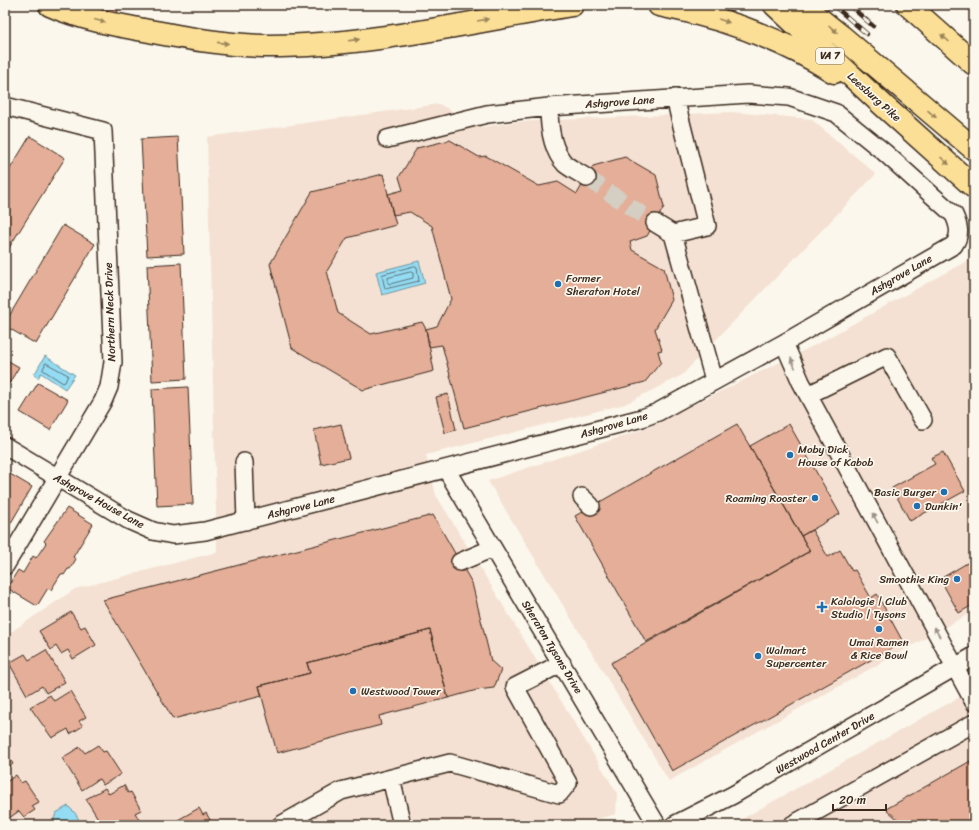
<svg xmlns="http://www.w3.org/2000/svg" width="979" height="830" font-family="Sriracha,sans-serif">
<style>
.built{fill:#f4e1d3}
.water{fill:#93dcf4;stroke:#70959e}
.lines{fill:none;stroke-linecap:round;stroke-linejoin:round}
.shore{stroke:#5e7174;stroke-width:1}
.building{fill:#e4ae98;stroke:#3b2a1e}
.minor-tunnel{stroke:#d5cec3;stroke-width:17;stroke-dasharray:17 8;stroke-linecap:butt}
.minor-casing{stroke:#3b2a1e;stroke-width:20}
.highway-casing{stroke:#3b2a1e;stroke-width:25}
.minor{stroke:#fbf7ec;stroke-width:17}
.highway{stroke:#fbdf96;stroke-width:22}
.rail-casing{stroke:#3b2a1e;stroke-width:4.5}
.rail{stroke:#fbf7ec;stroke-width:3;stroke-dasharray:9;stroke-linecap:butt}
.oneway{fill:#9b845a}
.oneway2{fill:#9b9085}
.poi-dot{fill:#1f6fb2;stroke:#fbf7ec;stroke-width:1.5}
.labels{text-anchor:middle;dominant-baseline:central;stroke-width:3.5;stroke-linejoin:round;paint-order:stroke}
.shield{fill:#fbf7ec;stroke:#75685c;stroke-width:1}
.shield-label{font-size:10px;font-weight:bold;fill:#3b2a1e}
.street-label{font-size:11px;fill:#3b2a1e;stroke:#fbf7ec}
.poi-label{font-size:11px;fill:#3b2a1e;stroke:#fbf7ec;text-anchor:start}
</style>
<rect width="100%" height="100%" fill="#fbf7ec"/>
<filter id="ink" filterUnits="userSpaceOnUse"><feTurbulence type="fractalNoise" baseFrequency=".025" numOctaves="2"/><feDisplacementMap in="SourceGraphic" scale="8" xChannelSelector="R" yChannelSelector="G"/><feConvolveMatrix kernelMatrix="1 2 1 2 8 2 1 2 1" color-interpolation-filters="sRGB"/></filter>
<g filter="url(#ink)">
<!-- built -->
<path class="built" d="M 439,104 L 482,127 L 515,122 L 731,112 L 811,119 L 876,174 L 682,375 L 625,404 L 426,455 L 436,495 L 617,793 L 616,814 L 576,825 L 5,825 L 5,636 L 75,589 L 217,552 L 207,137 Z
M 974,257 L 974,611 L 669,781 L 488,481 L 644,429 L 813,346 Z
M 974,689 L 974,825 L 731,825 Z"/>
<!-- water -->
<path class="water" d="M 419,261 L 425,283 L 382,295 L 376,272 Z
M 45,356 L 75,375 L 65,389 L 41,373 L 38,378 L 34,375 Z
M 68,806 L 75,813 L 82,825 L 56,825 L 53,822 L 56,813 Z"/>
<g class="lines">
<!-- shore -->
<path class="shore" d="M 415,266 L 417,267 L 419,281 L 385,289 L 382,275 Z
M 411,272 L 413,273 L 413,278 L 390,284 L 388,283 L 388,278 Z
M 46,363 L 68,375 L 65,382 L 63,383 L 43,370 Z"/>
</g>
<!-- building -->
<path class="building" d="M 94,5 L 119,7 L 112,31 L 89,24 Z
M 30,136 L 65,158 L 5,254 L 5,177 Z
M 178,137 L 184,254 L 147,256 L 141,139 Z
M 450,140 L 479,157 L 486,156 L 539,186 L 558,182 L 577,194 L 593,166 L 625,157 L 656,175 L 664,207 L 647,236 L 630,242 L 632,250 L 664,268 L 672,300 L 655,329 L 662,350 L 658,351 L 661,362 L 645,382 L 464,428 L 442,345 L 429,347 L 426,329 L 437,326 L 451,299 L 432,226 L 410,212 L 393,215 L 388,194 L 403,190 L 399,177 L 417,148 Z
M 383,174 L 396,225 L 347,238 L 327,271 L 338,313 L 371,334 L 422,322 L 426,329 L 434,371 L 363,390 L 292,348 L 270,264 L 312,192 Z
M 63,225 L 95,244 L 36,344 L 5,326 L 5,323 Z
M 181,263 L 186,379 L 152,381 L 147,265 Z
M 5,359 L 19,367 L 5,390 Z
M 38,383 L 68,400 L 50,430 L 20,412 Z
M 188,387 L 193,504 L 157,506 L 152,389 Z
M 448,394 L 456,430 L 445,433 L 436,397 Z
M 341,424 L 349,458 L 321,464 L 314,430 Z
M 737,424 L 810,551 L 646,642 L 575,516 Z
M 789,424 L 840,514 L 801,536 L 750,446 Z
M 943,452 L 965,491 L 910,521 L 892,488 L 935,464 L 931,458 Z
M 5,471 L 32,487 L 5,533 Z
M 67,508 L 93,524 L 73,557 L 76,559 L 70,569 L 68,569 L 64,575 L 61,574 L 51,590 L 48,588 L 37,606 L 7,588 L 18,570 L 23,573 L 33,556 L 36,558 L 46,543 L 44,541 Z
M 433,515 L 472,583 L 491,661 L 501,670 L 494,688 L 477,690 L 448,698 L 430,630 L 307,663 L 310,673 L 259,686 L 262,696 L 173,719 L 103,600 Z
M 812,530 L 828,557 L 840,550 L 852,571 L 855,570 L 871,598 L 877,594 L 903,642 L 672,771 L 611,663 L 810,551 L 801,536 Z
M 974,559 L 974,604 L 959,613 L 940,579 Z
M 71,612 L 81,628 L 85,626 L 96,645 L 73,659 L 68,650 L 61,654 L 56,646 L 51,650 L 39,631 Z
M 430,630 L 448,698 L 379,716 L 381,725 L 277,753 L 259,686 L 310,673 L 307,663 Z
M 46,650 L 65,682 L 46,693 L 42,686 L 27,695 L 9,663 L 25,654 L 29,660 Z
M 70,691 L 86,717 L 79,721 L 83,726 L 70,734 L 68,729 L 52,738 L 30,707 L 50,695 L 54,701 Z
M 98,745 L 103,752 L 106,751 L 121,774 L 103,785 L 99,779 L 82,790 L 62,758 L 80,747 L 85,753 Z
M 5,752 L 13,764 L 5,769 Z
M 974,759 L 974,825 L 904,825 L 886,809 Z
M 16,775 L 21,783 L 25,781 L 39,802 L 32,806 L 35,810 L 24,817 L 19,811 L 5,821 L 5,783 Z
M 124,785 L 128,793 L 131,792 L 141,810 L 135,813 L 139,819 L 129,825 L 126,825 L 124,822 L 118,825 L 102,825 L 86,799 L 105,788 L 109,794 Z
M 199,808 L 203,815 L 206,813 L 212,823 L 208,825 L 169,825 Z"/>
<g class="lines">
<!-- minor-tunnel -->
<path class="minor-tunnel" d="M 587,178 L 655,223"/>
<defs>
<path id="minor" d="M 675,98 L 707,226 L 673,234 L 714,380
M 5,106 L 103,131 L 113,362 L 109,387 L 103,401 L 5,566
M 549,107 C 549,126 551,149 565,164 C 571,169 580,173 587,178
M 655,223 L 673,234
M 784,343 L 801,382 L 974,702
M 808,395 L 887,356 L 923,420
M 5,446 L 128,520 L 153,531 L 173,535 L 205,531 L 642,418 L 658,412 L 784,343 L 954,245 C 961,235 959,226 954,215 L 884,152 L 836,113 L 789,97 L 748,94 L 549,107 L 487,114 L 387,139
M 244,462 L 246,521
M 446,469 L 657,825
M 582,497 L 591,506
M 460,562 L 493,548
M 391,778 L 402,825
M 281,825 L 341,791 L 450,763 L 559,794 L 568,783 L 515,687 L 562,663
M 674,825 L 733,795 L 974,656
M 792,825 L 974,723"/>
<path id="highway" d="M 50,5 C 81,19 116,25 149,31 C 187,38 224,45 263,46 C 366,47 470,22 572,5
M 659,5 C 721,17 780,38 834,72
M 775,5 L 885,107 L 974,187
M 802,5 L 841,36 L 974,149
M 908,5 L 974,64"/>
</defs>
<!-- minor casing -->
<use href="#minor" class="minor-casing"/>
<!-- highway casing -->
<use href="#highway" class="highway-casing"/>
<!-- minor -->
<use href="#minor" class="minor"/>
<!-- highway -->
<use href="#highway" class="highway"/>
<defs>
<path id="rail" d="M 833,5 L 867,34
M 849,5 L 873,26"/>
</defs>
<!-- rail casing -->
<use href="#rail" class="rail-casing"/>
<!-- rail -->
<use href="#rail" class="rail"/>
</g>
<!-- one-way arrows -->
<defs><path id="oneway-solid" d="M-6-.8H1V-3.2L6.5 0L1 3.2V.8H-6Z"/></defs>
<g class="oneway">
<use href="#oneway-solid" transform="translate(483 20) rotate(-10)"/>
<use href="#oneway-solid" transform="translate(100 21) rotate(15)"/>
<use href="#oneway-solid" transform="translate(724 21) rotate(19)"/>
<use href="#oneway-solid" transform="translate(833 29) rotate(40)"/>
<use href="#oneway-solid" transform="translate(945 38) rotate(-138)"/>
<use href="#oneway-solid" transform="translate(354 40) rotate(-7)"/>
<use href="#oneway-solid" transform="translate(223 43) rotate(6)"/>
<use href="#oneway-solid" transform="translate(932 114) rotate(41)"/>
<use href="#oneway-solid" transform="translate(945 161) rotate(42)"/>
</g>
<g class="oneway2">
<use href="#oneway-solid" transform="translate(793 363) rotate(-114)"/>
<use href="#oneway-solid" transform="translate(875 518) rotate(-119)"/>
<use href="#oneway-solid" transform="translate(937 632) rotate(-119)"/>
</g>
</g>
<!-- markers -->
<g class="poi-dot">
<circle cx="558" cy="284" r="4"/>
<circle cx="790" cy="455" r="4"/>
<circle cx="944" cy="492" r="4"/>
<circle cx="815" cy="498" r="4"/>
<circle cx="917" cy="506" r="4"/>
<circle cx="957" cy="579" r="4"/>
<path d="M820 601h4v4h4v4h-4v4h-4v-4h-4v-4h4z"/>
<circle cx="879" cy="629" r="4"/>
<circle cx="758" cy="656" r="4"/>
<circle cx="353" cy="691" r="4"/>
</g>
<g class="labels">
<!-- shield labels -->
<rect class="shield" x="816" y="48" width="28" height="16" rx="3"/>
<g class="shield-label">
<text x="830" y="56">VA 7</text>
</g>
<!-- street labels -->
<g class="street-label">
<text transform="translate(874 97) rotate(42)">Leesburg Pike</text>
<text transform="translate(620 102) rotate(-4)">Ashgrove Lane</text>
<text transform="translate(901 275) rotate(-30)">Ashgrove Lane</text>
<text transform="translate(110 312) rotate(-92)">Northern Neck Drive</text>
<text transform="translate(614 425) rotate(-16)">Ashgrove Lane</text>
<text transform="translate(99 501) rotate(29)">Ashgrove House Lane</text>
<text transform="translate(301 507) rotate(-14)">Ashgrove Lane</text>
<text transform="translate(552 647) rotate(59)">Sheraton Tysons Drive</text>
<text transform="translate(825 743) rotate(-30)">Westwood Center Drive</text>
</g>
<!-- poi labels -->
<g class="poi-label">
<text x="566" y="278">Former<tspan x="566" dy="13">Sheraton Hotel</tspan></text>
<text x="798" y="449">Moby Dick<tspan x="798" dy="13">House of Kabob</tspan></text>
<text x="936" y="492" text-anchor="end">Basic Burger</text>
<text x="807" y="498" text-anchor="end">Roaming Rooster</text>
<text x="925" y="506">Dunkin'</text>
<text x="949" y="579" text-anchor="end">Smoothie King</text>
<text x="831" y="601">Kalologie | Club<tspan x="831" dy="13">Studio | Tysons</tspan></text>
<text x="879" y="642" text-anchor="middle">Umai Ramen<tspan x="879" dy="13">&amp; Rice Bowl</tspan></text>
<text x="766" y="650">Walmart<tspan x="766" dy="13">Supercenter</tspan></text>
<text x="361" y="691">Westwood Tower</text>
</g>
</g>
<!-- margin -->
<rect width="979" height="830" fill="none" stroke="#fbf7ec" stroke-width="20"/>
<rect x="10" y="10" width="959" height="810" fill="none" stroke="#3b2a1e" stroke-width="1.5" filter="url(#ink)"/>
<!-- scale -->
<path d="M833 804v6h53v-6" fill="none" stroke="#3b2a1e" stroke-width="2"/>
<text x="839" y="804" font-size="12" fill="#3b2a1e" stroke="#fbf7ec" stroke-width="3" paint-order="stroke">20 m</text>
</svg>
